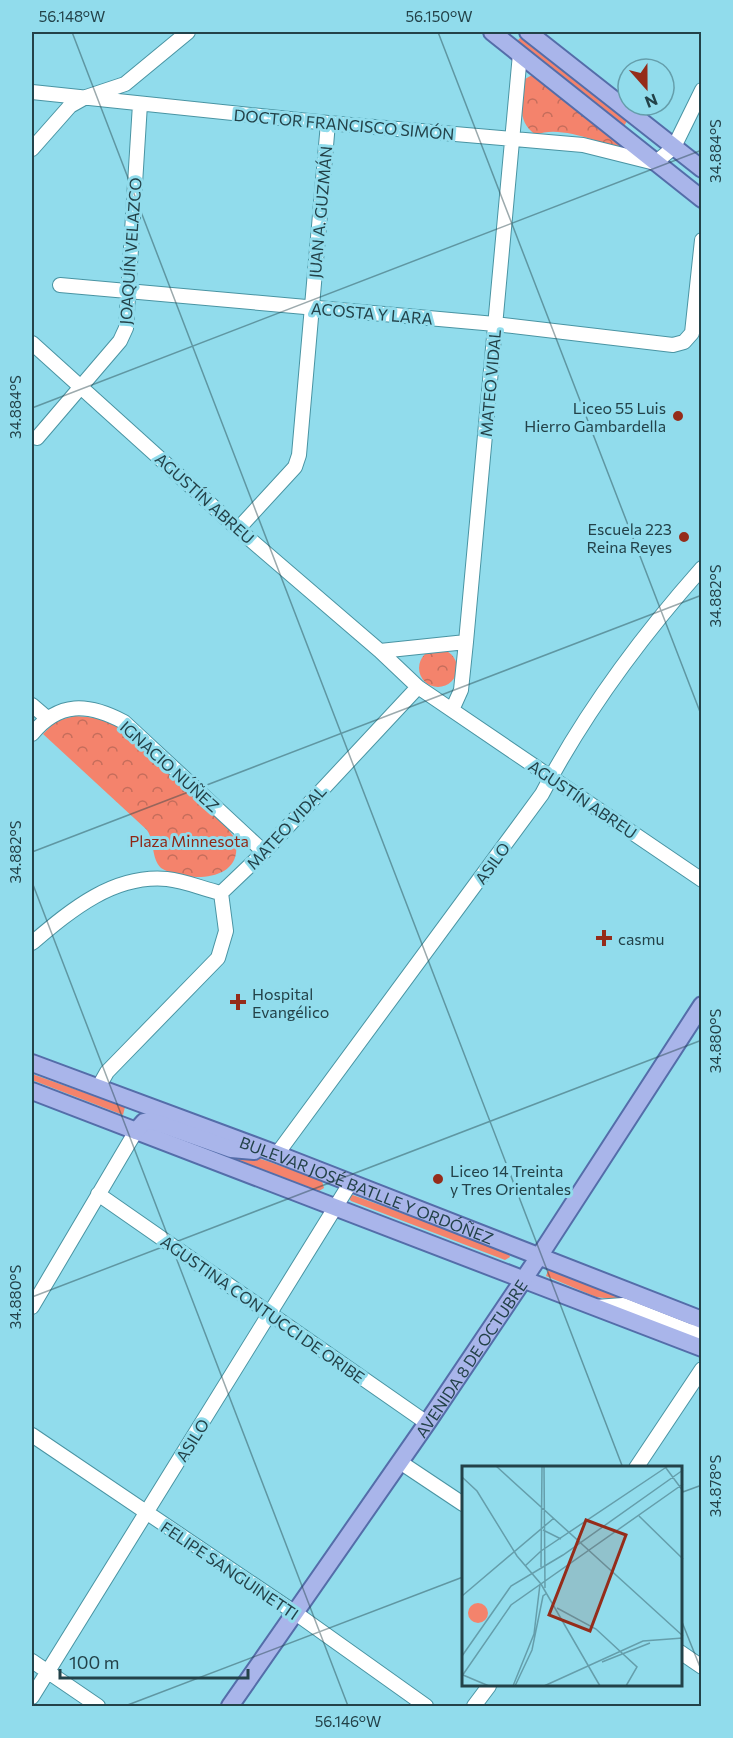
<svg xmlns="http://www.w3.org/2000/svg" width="733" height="1738" font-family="Commissioner,sans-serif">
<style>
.grass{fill:#f4836c}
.park{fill:url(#park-crowns)}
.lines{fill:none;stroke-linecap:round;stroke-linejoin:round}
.minor-casing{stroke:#4994a3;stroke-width:16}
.major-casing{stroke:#546da9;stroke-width:20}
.minor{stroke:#fff;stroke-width:14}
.major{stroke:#a9b5ea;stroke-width:16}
.ticks{fill:none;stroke:#234249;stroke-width:1.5;stroke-opacity:0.45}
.poi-dot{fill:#952c1a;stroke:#91dcec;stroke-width:2}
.labels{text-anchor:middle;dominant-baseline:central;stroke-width:6;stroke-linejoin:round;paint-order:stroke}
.street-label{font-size:16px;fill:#234249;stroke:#91dcec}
.poi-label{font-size:16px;fill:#234249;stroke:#91dcec;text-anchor:start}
.park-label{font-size:16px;fill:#8f2614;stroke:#91dcec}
.inset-road{fill:none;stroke:#659eab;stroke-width:1.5}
.view{fill:#952c1a;fill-opacity:0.15;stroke:#952c1a;stroke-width:3}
.inset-edge{fill:none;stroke:#234249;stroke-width:3}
.neatline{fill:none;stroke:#234249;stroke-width:2}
.ticks-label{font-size:15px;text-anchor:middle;fill:#234249}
</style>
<defs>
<pattern id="park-crowns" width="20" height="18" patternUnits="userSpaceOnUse" patternTransform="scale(1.5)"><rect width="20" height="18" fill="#f4836c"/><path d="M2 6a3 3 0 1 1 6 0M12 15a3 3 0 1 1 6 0" fill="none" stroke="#c56d5b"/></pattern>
</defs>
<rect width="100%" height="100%" fill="#91dcec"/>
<!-- grass -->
<path class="grass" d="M 521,37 L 627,121 L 623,128 L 515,43 Z
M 32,1074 L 125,1107 L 123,1115 L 32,1080 Z
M 155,1128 L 267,1161 L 322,1181 L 324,1188 L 319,1191 Z
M 350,1194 L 508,1252 L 510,1257 L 505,1260 L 351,1201 L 347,1196 Z
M 549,1268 L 636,1302 L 596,1297 L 546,1276 Z"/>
<!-- park -->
<path class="park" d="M 532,75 L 535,76 L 629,151 C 604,145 561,124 536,135 C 515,121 523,101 525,79 Z
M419 668a19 19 0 1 1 38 0a19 19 0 1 1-38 0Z
M 75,716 C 92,717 108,719 123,729 C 138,739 231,827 235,839 C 246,883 185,883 161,868 C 151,858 155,842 147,830 L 43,734 L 56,721 Z"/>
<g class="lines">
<defs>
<path id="minor" d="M 32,92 L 328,123 L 583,145 L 655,163 L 674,147 L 702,90
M 32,149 L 70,106 L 86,97 L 125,84 L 188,32
M 60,285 L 495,324 L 673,345 L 684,342 L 692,333 L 702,240
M 32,343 L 238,529 L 380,651 L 466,642
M 37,438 L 120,341 L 126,328 L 140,104
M 238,529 L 295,467 L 299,455 L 328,123
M 380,651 L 418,687 L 702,880
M 32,705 L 46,717
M 452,710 L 461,690 L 466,642 L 520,54
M 32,734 C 59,701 88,703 124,722 L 264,852
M 221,893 L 264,852 L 418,687
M 32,943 C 70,911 113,874 167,879 C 186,881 203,889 221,893
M 98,1088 L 107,1072 L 218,958 L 226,931 L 221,893
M 277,1154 L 542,794 C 585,712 640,638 702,568
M 98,1194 L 427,1423
M 32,1307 L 136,1131
M 596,1307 L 623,1305 L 689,1331 L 702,1333
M 32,1435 L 294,1612 L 426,1706
M 400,1462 L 463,1504
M 636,1468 L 702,1369
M 680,1652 L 702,1667
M 32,1661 L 98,1706
M 32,1697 L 351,1182
M 474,1706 L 489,1686"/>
<g id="major">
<path d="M 492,32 L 702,199"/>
<path d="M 528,32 L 702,169"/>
<path id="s1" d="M 32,1063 L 277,1154 L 702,1320"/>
<path d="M 32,1091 L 702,1348"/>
<path d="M 136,1131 L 144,1122 L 152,1121 L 231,1149 L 254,1151"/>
<path id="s2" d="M 230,1706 L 427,1423 L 540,1255 L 702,1005"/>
</g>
</defs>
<!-- minor casing -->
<use href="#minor" class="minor-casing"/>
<!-- major casing -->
<use href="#major" class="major-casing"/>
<!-- minor -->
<use href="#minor" class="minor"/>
<!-- major -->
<use href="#major" class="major"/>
</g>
<!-- ticks -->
<path class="ticks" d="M 72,32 L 623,1468M 438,32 L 702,717M 32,408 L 702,150M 32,852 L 702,595M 32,882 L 348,1706M 32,1297 L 702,1040M 680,1493 L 702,1485M 680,1617 L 702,1672M 125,1706 L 463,1577"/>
<!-- markers -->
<g class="poi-dot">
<circle cx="678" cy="416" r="6"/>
<circle cx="684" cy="537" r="6"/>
<path d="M601 929h6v6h6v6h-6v6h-6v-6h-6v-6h6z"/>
<path d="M235 993h6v6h6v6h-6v6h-6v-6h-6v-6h6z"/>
<circle cx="438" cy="1179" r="6"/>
</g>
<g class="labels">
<!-- street labels -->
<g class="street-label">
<text transform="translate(344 124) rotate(5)">DOCTOR FRANCISCO SIMÓN</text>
<text transform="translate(320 212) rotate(-85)">JUAN A. GUZMÁN</text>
<text transform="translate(130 251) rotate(-86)">JOAQUÍN VELAZCO</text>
<text transform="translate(372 313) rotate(5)">ACOSTA Y LARA</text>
<text transform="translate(490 383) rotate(-85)">MATEO VIDAL</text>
<text transform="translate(205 498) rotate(42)">AGUSTÍN ABREU</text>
<text transform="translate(170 766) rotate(42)">IGNACIO NÚÑEZ</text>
<text transform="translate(583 799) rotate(34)">AGUSTÍN ABREU</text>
<text transform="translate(286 827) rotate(-47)">MATEO VIDAL</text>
<text transform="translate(492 863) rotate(-54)">ASILO</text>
<text stroke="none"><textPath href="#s1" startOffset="358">BULEVAR JOSÉ BATLLE Y ORDÓÑEZ</textPath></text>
<text transform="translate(263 1309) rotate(35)">AGUSTINA CONTUCCI DE ORIBE</text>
<text stroke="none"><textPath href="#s2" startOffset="423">AVENIDA 8 DE OCTUBRE</textPath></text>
<text transform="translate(192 1440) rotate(-58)">ASILO</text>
<text transform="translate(230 1570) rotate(34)">FELIPE SANGUINETTI</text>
</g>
<!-- poi labels -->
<g class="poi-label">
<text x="666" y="407" text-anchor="end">Liceo 55 Luis<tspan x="666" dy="18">Hierro Gambardella</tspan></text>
<text x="672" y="528" text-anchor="end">Escuela 223<tspan x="672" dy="18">Reina Reyes</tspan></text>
<text x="618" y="938">casmu</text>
<text x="252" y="993">Hospital<tspan x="252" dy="18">Evangélico</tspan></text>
<text x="450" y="1170">Liceo 14 Treinta<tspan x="450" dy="18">y Tres Orientales</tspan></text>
</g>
<!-- park labels -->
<g class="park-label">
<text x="189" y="840">Plaza Minnesota</text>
</g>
</g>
<!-- overview -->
<g transform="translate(462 1466)">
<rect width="220" height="220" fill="#91dcec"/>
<path d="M6 147a10 10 0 1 1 20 0a10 10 0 1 1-20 0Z" fill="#f4836c"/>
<path class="inset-road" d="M 34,0 L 221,170M 82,0 L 83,122M 204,2 L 221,25M 0,11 L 15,25 L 55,90 L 79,118 L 138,220M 177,50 L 221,93M 81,64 L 99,73M 63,100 L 79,85 L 206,0M 79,101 L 80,0M 0,130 L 92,52M 95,142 L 134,163 L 175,201 L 164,220M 0,190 L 49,120 L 101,89 L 221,4M 140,196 L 188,177M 1,209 L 27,220M 0,210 L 49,139 L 221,18M 51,220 L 72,168 L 78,118M 53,220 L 70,184 L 81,130 L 85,127M 82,220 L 181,175 L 221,172"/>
<path class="view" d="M 124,54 L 164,69 L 128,165 L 87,149 Z"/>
<rect width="220" height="220" class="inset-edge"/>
</g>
<!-- border -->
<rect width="733" height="1738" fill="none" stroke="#91dcec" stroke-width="66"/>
<!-- north arrow -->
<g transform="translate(646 87) rotate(159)"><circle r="28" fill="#91dcec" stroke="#659eab" stroke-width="1.5"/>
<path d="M0-4.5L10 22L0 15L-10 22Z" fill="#952c1a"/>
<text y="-9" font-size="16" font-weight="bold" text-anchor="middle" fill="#234249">N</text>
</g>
<!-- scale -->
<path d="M60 1669v9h188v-9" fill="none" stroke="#234249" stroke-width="3"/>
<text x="69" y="1669" font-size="18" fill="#234249" stroke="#91dcec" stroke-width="4.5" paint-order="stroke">100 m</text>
<rect x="33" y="33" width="667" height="1672" class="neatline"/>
<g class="ticks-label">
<text x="72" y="22">56.148°W</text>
<text x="439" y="22">56.150°W</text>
<text transform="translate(716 151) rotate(-90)" y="5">34.884°S</text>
<text transform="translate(16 407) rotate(-90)" y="5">34.884°S</text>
<text transform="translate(716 596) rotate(-90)" y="5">34.882°S</text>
<text transform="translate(16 852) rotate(-90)" y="5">34.882°S</text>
<text transform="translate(716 1041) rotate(-90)" y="5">34.880°S</text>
<text transform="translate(16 1297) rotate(-90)" y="5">34.880°S</text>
<text transform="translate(716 1486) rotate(-90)" y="5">34.878°S</text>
<text x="348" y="1727">56.146°W</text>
</g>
</svg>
